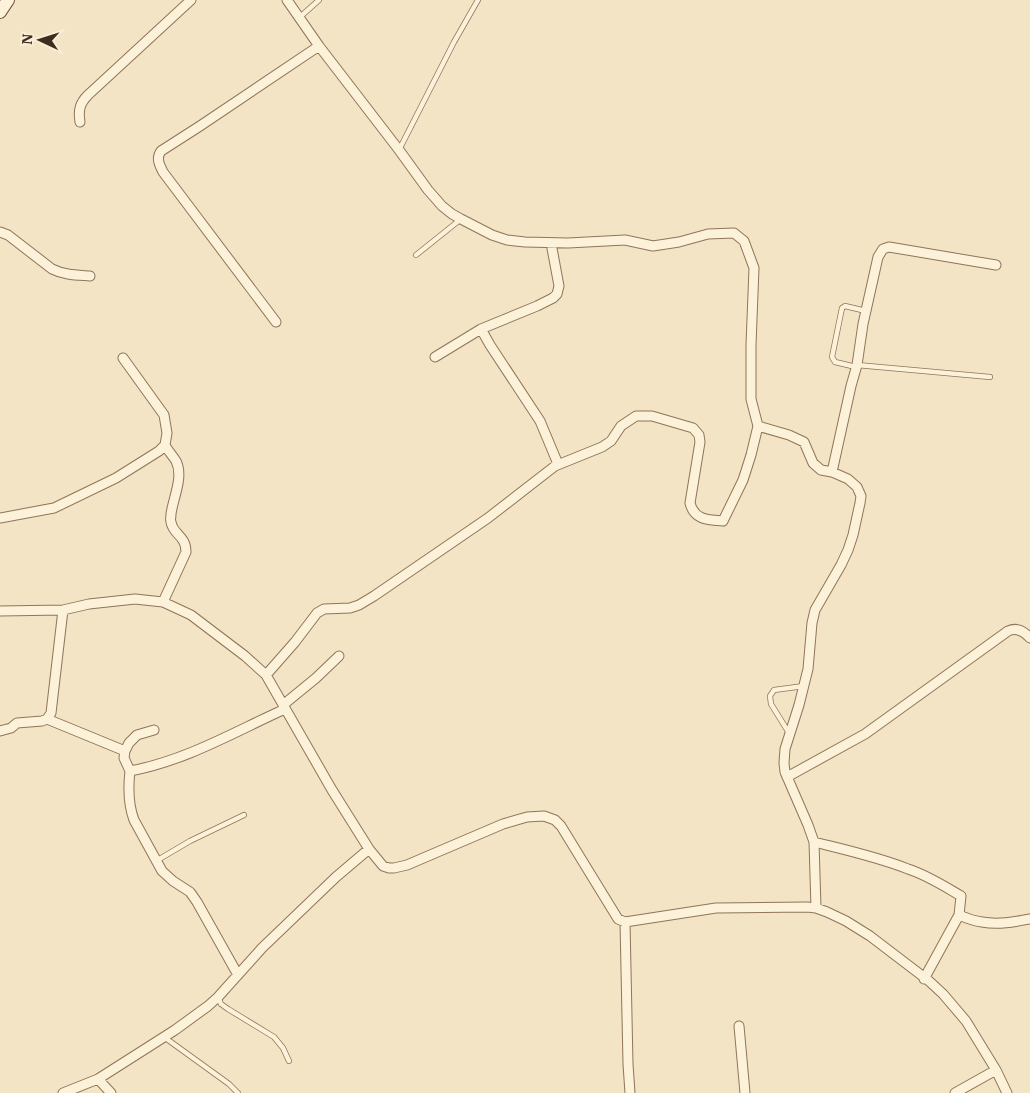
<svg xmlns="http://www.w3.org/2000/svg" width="1030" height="1093" font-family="'IBM Plex Serif',serif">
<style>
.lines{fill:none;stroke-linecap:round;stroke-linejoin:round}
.lane-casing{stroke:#8f7559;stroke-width:6}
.street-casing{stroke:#8f7559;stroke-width:11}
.secondary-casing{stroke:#71563c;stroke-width:14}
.lane{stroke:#fcf1d9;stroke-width:4.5}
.street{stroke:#fcf1d9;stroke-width:9}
.secondary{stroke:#fcf1d9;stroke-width:12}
</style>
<rect width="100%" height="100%" fill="#f2e4c4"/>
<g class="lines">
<defs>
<path id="lane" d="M 300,17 L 319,0
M 399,150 L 454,42 L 478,0
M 416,255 L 461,219
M 857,365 L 990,377
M 856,367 L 835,362 L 832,357 L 842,308 L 845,306 L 866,311
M 789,733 L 771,704 L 770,696 L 774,690 L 804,686
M 156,861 L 190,841 L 244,815
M 218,997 L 221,1004 L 228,1009 L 274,1037 L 283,1048 L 289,1061
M 164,1037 L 229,1084 L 238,1093"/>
<path id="street" d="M 287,0 L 319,46 L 399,150 L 428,190 L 442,206 L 452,214 L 461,219 L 492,235 L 507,240 L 525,242 L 568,243 L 625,240 L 653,246 L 679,242 L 708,234 L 734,233 L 744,241 L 754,268 L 751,345 L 751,399 L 758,426 L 789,435 L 804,442 L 813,463 L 821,470 L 832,472 L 848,479 L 857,487 L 861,496 L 860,503 L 853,535 L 848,550 L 841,565 L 815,610 L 812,623 L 808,669 L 799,705 L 785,749 L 784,763 L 785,772 L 808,825 L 814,842 L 816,908
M 80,122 C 78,110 80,103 88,95 L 191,0
M 0,232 L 8,235 L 52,269 C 64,275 77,275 90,276
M 276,322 L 163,172 C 159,164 156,158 161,151 L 200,126 L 319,46
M 481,329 L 490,345 L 540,421 L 558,464
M 435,357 L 481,329 L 537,306 L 553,298 L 557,294 L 559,286 L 551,243
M 832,472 L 851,386 L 857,365 L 863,324 L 878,257 L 883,249 L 889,247 L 996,265
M 0,518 L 54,508 L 116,478 L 159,451 L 165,445 L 167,433 L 164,415 L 123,358
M 163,602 L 186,552 C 186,535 173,535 171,522 C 170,520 171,517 171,514 C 173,498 184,477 176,461 C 173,456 168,451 165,445
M 0,611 L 63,610 L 89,604 L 135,599 L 163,602 L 191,615 L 245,656 L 266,675 L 332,790 L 369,849 L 383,866 L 389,868 L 394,868 L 407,865 L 503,824 L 527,817 L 544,816 L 555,820 L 561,826 L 618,919 L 625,922 L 716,908 L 807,907 L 816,908 L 827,912 L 846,921 L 870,936 L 929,981 L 943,994 L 966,1021 L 996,1070
M 266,675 L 295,642 L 317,613 L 324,609 L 350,608 L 359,605 L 374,596 L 488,518 L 555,466 L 602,447 L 611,441 L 621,426 L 636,416 L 652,416 L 693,428 L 699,435 L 700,442 L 690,503 C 694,520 708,520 723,521 L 743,480 L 751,455 L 758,426
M 283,705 L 316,678 L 339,656
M 47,719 L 125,751
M 154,730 L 137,735 L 129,743 L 125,751 L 124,758 L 130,771 C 185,761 234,732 285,709
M 0,731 L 11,728 L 17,723 L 42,721 L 47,719 L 51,713 L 63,610
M 130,771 C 128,788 128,804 134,820 L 162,871 L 173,881 L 190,892 L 197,902 L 238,975
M 787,777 L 865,734 L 1008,631 C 1017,627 1024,631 1030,638
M 814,842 C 846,850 878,857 908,869 C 927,875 944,886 961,896 L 959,915 L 924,979
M 959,915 C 966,918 974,921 982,922 C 998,925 1014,922 1030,919
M 625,922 L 628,1064 L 630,1093
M 739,1026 L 745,1093
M 98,1079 L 111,1093
M 63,1093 L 98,1079 L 175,1030 L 208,1006 L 218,997 L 262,948 L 336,877 L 369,849
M 955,1093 L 996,1070 L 1007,1093"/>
<path id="secondary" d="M 0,12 L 8,0"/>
</defs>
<!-- lane casing -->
<use href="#lane" class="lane-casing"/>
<!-- street casing -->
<use href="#street" class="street-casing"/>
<!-- secondary casing -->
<use href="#secondary" class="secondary-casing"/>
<!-- lane -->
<use href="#lane" class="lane"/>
<!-- street -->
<use href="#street" class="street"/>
<!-- secondary -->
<use href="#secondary" class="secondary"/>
</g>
<!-- north arrow -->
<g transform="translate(40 40) rotate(274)" stroke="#f9eed5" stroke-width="4" paint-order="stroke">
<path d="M0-4L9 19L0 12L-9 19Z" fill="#3e2d1e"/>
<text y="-8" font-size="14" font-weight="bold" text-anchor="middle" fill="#3e2d1e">N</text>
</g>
</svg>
